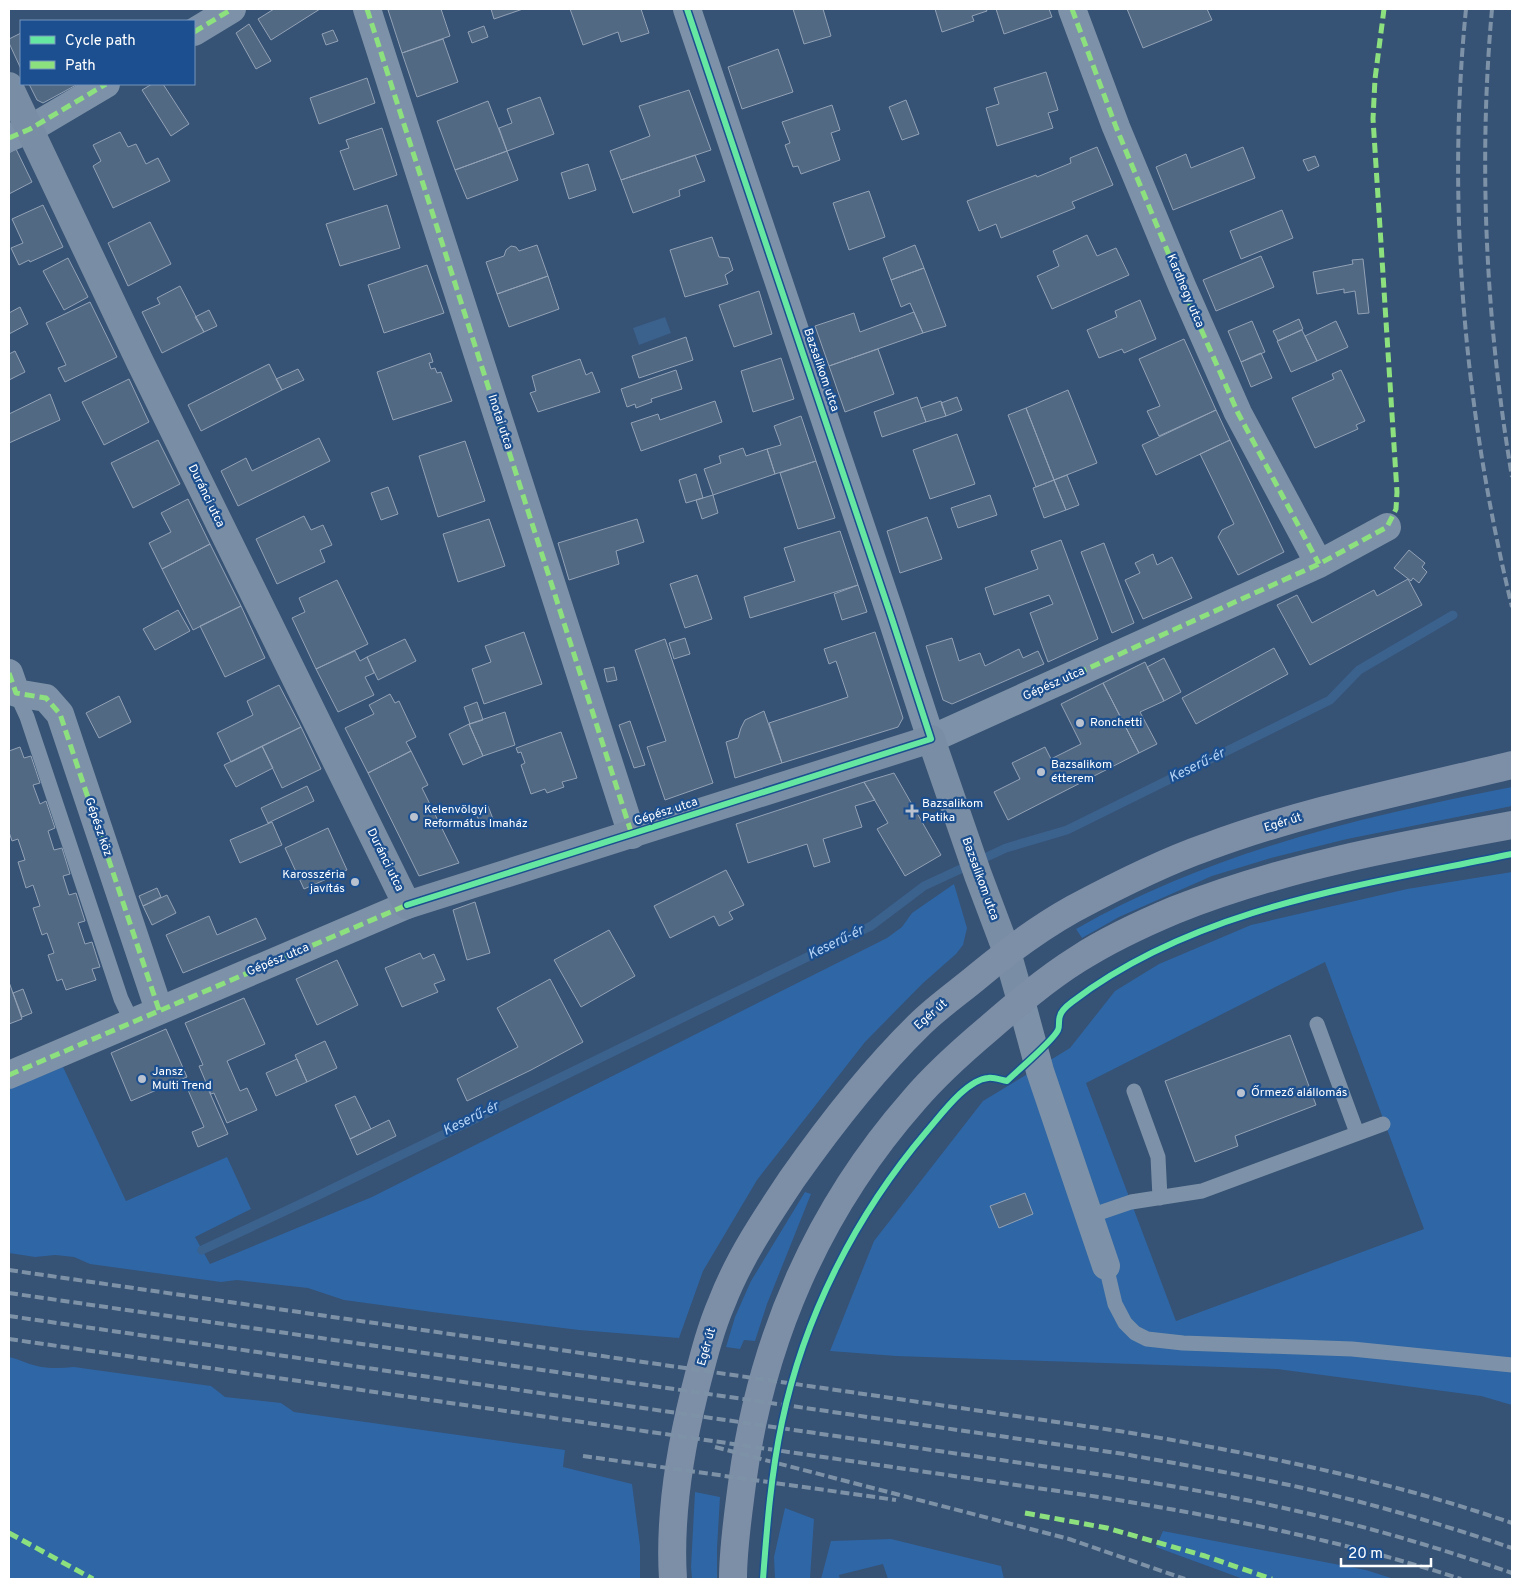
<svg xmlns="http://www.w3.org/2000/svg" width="1521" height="1588" font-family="Overpass,sans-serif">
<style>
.green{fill:#2f66a5;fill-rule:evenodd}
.water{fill:#3b618d}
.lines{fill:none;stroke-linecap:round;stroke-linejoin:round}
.stream{stroke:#3b618d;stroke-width:9}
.building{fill:#526984;stroke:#92a2b6}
.lane{stroke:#7d92a8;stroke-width:15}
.street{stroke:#7d92a8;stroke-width:28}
.secondary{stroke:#798da4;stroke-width:28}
.primary{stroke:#7d8ea7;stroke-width:28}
.rail{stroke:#7e92a7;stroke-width:4;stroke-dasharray:9 4;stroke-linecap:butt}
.quiet{stroke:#8de07e;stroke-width:5;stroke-dasharray:10 5;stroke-linecap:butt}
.cycleway-casing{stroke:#1b4f8f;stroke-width:9}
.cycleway{stroke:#66e7a1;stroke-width:6}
.poi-dot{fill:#b9c2ce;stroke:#1b4f8f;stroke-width:2}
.labels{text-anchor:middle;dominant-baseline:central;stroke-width:4.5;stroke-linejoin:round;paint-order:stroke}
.street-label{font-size:12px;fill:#fff;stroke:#1b4f8f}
.poi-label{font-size:12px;fill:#fff;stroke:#1b4f8f;text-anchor:start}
.water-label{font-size:14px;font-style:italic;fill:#b5d3f5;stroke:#1b4f8f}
</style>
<rect width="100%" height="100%" fill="#365274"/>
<!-- green -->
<path class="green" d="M 1512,787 L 1512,806 L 1347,839 L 1271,858 L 1212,876 L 1119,917 L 1082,938 L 1076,929 C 1209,853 1363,816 1512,787 Z
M 1512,872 L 1512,1405 L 1481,1396 L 1277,1369 L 896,1356 L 830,1351 L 874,1241 L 983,1101 L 1070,1048 L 1115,991 L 1159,964 L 1251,925 L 1407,889 ZM 1325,962 L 1424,1229 L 1176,1321 L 1086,1083 Z
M 954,884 L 967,928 L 963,945 L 956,954 L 922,984 L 865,1042 L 757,1180 L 703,1271 L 679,1338 L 579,1330 L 432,1312 L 344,1300 L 308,1288 L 237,1280 L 221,1282 L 90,1264 L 74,1257 L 55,1255 L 35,1257 L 9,1253 L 9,1089 L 63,1067 L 126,1201 L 227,1157 L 251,1209 L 195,1237 L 210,1264 L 372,1197 L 887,938 L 902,927 L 912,913 Z
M 805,1192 L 811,1194 L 767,1304 L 755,1341 L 744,1340 L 740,1349 L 726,1347 L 735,1317 L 751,1281 Z
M 9,1357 C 19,1359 27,1364 37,1366 C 49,1369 62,1368 74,1367 L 211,1386 L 225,1397 L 281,1403 L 294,1412 L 565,1450 L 563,1467 L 632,1484 L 640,1546 L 640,1579 L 9,1579 Z
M 695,1492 L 720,1497 L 717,1549 L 717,1579 L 692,1579 L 691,1567 Z
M 785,1508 L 814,1519 L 810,1579 L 775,1579 L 774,1557 Z
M 1163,1531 L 1366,1570 L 1394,1579 L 1243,1579 L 1156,1547 Z
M 891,1539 L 1001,1566 L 1004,1579 L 888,1579 L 883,1564 L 839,1575 L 840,1579 L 821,1579 L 831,1541 Z"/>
<!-- water -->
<path class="water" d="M 665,317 L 671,333 L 639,345 L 633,328 Z"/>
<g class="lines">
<!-- stream -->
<path class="stream" d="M 202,1250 L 315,1197 L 871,926 L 924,886 L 1006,848 L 1067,830 L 1330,700 L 1359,670 L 1453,615"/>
</g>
<!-- building -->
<path class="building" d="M 274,9 L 320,9 L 271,40 L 258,19 Z
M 392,9 L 441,9 L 450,36 L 402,53 L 388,10 Z
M 491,9 L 523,9 L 494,19 Z
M 570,9 L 641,9 L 649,33 L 621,42 L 618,32 L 583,45 Z
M 793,9 L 823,9 L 831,36 L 804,44 Z
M 935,9 L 986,9 L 987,11 L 972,16 L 974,21 L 942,32 Z
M 996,9 L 1049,9 L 1052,17 L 1004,34 Z
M 1127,9 L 1207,9 L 1212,20 L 1143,48 Z
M 249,24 L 271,61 L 256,69 L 236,33 Z
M 484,26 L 488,37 L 472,43 L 468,32 Z
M 333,30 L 338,41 L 326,45 L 322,34 Z
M 21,33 L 21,69 L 9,43 L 9,39 Z
M 443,39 L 458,82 L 417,97 L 402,53 Z
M 778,49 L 793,92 L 742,109 L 728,67 Z
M 1046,72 L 1058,110 L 1048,113 L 1053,128 L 997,146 L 986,108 L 999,104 L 994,88 Z
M 367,78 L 375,103 L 319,124 L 310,98 Z
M 29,84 L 78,84 L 43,103 L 37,100 Z
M 152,84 L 163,84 L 189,124 L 171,136 L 142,90 Z
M 689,90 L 711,150 L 621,180 L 610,151 L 650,136 L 639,106 Z
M 540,97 L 554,134 L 507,151 L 499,128 L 512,123 L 507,109 Z
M 906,100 L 919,134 L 902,140 L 889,107 Z
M 488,101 L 507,151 L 455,170 L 437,121 Z
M 832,105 L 840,130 L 831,133 L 840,160 L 801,174 L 798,166 L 793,167 L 785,145 L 790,143 L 782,122 Z
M 382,128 L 397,175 L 354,190 L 340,151 L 349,148 L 346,140 Z
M 120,132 L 128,147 L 136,144 L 146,164 L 158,158 L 170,181 L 113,208 L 93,166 L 101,161 L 93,145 Z
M 1097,147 L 1113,185 L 1072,202 L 1075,208 L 1001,238 L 996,224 L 979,231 L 967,201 L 1036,175 L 1037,177 L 1071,163 L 1070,158 Z
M 1243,147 L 1255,178 L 1173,210 L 1156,167 L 1186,154 L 1191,168 Z
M 16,149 L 32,182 L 9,194 L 9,153 Z
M 507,151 L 518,180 L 467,199 L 455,170 Z
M 695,155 L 705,181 L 679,190 L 680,196 L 633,213 L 621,180 Z
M 1315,156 L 1319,166 L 1308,171 L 1303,160 Z
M 588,164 L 596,190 L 569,199 L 561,173 Z
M 869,191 L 885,237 L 849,250 L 833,203 Z
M 43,205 L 63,247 L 30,262 L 29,260 L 19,265 L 11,248 L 23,243 L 12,219 Z
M 387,205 L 400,248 L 340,266 L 326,224 Z
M 1282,210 L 1293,238 L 1241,259 L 1230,231 Z
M 150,222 L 171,264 L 128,286 L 108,243 Z
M 1087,235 L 1097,256 L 1116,248 L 1129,275 L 1052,309 L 1037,276 L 1059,266 L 1053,251 Z
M 712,237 L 719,257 L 729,258 L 733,270 L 725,275 L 728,284 L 685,297 L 670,250 Z
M 537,245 L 548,276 L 497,294 L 486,262 L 504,256 L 506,250 L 511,246 L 516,247 L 519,251 Z
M 915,245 L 924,268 L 891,280 L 883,258 Z
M 1261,256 L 1274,287 L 1216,311 L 1203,280 Z
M 68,258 L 88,297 L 64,310 L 43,271 Z
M 1363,259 L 1369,313 L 1358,314 L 1355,291 L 1344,293 L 1344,289 L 1317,294 L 1313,272 L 1353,264 L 1352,260 Z
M 427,265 L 444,313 L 384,333 L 368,285 Z
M 924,268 L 946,326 L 923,333 L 910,303 L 901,307 L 891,280 Z
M 548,276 L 559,309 L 509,327 L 497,294 Z
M 180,286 L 204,332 L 162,353 L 142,312 L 160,304 L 157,298 Z
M 759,291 L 772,334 L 734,347 L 719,305 Z
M 1140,300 L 1156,339 L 1124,353 L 1122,349 L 1099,358 L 1087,330 L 1117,317 L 1115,311 Z
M 90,302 L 117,357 L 65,382 L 58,368 L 66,365 L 46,323 Z
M 20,307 L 28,324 L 9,334 L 9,313 Z
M 209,310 L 217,326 L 204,332 L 195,317 Z
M 914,312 L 923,333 L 829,366 L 815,326 L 854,313 L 860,332 Z
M 1299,319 L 1303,329 L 1278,341 L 1273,331 Z
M 1252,321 L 1265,352 L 1241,362 L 1228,331 Z
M 1336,321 L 1348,347 L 1317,361 L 1305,336 Z
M 1302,330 L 1317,361 L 1291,372 L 1277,341 Z
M 686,337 L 693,360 L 639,378 L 632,356 Z
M 1184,339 L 1216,410 L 1159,436 L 1147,411 L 1160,406 L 1139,359 Z
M 878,349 L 894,394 L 845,412 L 829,366 Z
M 15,351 L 25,372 L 9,380 L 9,354 Z
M 430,353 L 433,362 L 429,363 L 431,369 L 435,368 L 437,373 L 441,372 L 452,401 L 393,420 L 377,372 Z
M 1261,353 L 1272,378 L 1251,387 L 1241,362 Z
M 781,358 L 794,399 L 753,412 L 741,371 Z
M 580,359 L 586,375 L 592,372 L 600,392 L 538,412 L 530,393 L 536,391 L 532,376 Z
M 269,364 L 282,390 L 201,431 L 188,405 Z
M 298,369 L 304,380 L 282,390 L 276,379 Z
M 676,370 L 682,389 L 651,399 L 652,402 L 636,408 L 635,404 L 627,407 L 621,389 Z
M 1341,370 L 1365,421 L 1356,425 L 1358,429 L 1315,448 L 1292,398 L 1334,379 L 1332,374 Z
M 129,379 L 149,422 L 104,445 L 82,402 Z
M 1068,390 L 1097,463 L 1054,480 L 1026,408 Z
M 50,394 L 60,420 L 9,443 L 9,414 Z
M 917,397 L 926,422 L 882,437 L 874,412 Z
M 957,397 L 962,410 L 946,416 L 941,403 Z
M 715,401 L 722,422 L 641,451 L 631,423 L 658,414 L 660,420 Z
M 941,401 L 946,416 L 926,422 L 921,408 Z
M 1026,408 L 1054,480 L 1036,487 L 1008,415 Z
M 1216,410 L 1230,440 L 1156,475 L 1142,445 Z
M 801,416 L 816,461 L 775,474 L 767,449 L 781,445 L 774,426 Z
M 957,434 L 975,484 L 930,499 L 913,450 Z
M 319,438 L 330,461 L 238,506 L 221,471 L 246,458 L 252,471 Z
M 158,440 L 180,484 L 133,508 L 111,463 Z
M 1230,440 L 1284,552 L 1238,575 L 1218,537 L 1222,530 L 1234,524 L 1200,454 Z
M 465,441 L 485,501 L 438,517 L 419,456 Z
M 743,448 L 746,456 L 767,449 L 775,474 L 713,495 L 704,469 L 721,463 L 719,456 Z
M 816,461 L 835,518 L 798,529 L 780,473 Z
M 696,474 L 703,498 L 686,503 L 679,480 Z
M 1067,475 L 1079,505 L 1066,510 L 1054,480 Z
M 1054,480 L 1066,510 L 1044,518 L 1033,488 Z
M 388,487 L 398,514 L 381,520 L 371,493 Z
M 713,495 L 718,513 L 702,519 L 696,500 Z
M 990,495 L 997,515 L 958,528 L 951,508 Z
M 188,499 L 210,544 L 162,569 L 149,543 L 171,532 L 161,513 Z
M 304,516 L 311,530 L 323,525 L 332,545 L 320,550 L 325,562 L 277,584 L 256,539 Z
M 927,517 L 942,559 L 900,573 L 887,531 Z
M 489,519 L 505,566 L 458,582 L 443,534 Z
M 637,519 L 644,542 L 616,551 L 619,564 L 569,580 L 558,543 Z
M 840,531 L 858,585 L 750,618 L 744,597 L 795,581 L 784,548 Z
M 1061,540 L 1098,639 L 1048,662 L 1030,613 L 1053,604 L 1049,595 L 994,615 L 985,588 L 1038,569 L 1031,551 Z
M 1104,543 L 1134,623 L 1112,633 L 1081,552 Z
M 210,544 L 241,606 L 193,630 L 162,569 Z
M 1409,550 L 1425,563 L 1422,567 L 1427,572 L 1419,583 L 1413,578 L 1411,581 L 1394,568 Z
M 1153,554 L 1157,565 L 1172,557 L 1192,598 L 1143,619 L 1125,580 L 1140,573 L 1135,563 Z
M 697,575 L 712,619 L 685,628 L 670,584 Z
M 1408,579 L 1422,605 L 1310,665 L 1277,605 L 1297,595 L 1312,623 L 1374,590 L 1377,596 Z
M 337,580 L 368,644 L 316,669 L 292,618 L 305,612 L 299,598 Z
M 858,585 L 867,612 L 842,620 L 834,594 Z
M 241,606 L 265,658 L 225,677 L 200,626 Z
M 178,610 L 190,631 L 155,650 L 143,629 Z
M 524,632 L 542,684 L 484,704 L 472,669 L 491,662 L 485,646 Z
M 875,632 L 903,718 L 898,727 L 782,763 L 769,723 L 848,697 L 836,661 L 829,664 L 824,649 Z
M 685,638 L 690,654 L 674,659 L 669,643 Z
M 952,638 L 959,661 L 980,653 L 985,666 L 1019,649 L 1023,658 L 1038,651 L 1044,664 L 952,704 L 943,700 L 926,646 Z
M 405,639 L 416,661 L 378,680 L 367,657 Z
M 665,639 L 713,783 L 665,800 L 647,747 L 666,741 L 635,650 Z
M 1274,648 L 1288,674 L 1196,724 L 1182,698 Z
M 355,651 L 360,661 L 367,657 L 374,673 L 365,677 L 374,695 L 338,712 L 316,669 Z
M 1164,658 L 1181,692 L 1164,701 L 1147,667 Z
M 1145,662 L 1164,701 L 1140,712 L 1157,744 L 1139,753 L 1103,683 Z
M 614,667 L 617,680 L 607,682 L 604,669 Z
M 1103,683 L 1139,753 L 1008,820 L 994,792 L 1020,779 L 1012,763 L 1045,747 L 1051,759 L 1081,744 L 1061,704 Z
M 279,685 L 301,727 L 231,762 L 217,733 L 253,715 L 247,701 Z
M 390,694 L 395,703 L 399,701 L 416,737 L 406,742 L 411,751 L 368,773 L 345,728 L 374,714 L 369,705 Z
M 119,696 L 131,722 L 99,738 L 86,713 Z
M 477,702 L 483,720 L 470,724 L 464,707 Z
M 764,711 L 782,763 L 735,778 L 726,742 L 738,738 L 741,728 L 745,720 Z
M 505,712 L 515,745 L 483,756 L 469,724 Z
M 630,721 L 645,765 L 634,768 L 619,725 Z
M 469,724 L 483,756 L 463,765 L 449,734 Z
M 301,727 L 321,769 L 282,788 L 262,746 Z
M 561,732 L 577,778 L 562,782 L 564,787 L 547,793 L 545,789 L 531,794 L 521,765 L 525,763 L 521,752 L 518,753 L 516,748 Z
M 262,746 L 273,768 L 236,787 L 224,765 Z
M 20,747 L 24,758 L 31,756 L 40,783 L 33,785 L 40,804 L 46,801 L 55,828 L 48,831 L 54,850 L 62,848 L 70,874 L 63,876 L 69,895 L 76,893 L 85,921 L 78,923 L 85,944 L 92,942 L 100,967 L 92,969 L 96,980 L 66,990 L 62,979 L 57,981 L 48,955 L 54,953 L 47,933 L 42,935 L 33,908 L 40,906 L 33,885 L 26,888 L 18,862 L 25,860 L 18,839 L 12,841 L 9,832 L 9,751 Z
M 411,751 L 428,785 L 422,788 L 459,863 L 419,876 L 368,773 Z
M 894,773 L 941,855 L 905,876 L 877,829 L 888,823 L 864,782 Z
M 864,782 L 875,800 L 855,806 L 862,827 L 823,839 L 830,862 L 814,867 L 807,844 L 748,863 L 736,824 Z
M 307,786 L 314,801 L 268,823 L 261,808 Z
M 488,806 L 493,819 L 481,825 L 475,811 Z
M 272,822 L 282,845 L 240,863 L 230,840 Z
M 328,828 L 347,870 L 304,889 L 285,848 Z
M 726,870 L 744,905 L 729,912 L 733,919 L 719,926 L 714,916 L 670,938 L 654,906 Z
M 157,888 L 161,897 L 143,906 L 139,896 Z
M 167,895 L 176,913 L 152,925 L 143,906 Z
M 475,902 L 490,953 L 467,960 L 453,910 Z
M 209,916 L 217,935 L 256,918 L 266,939 L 183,973 L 166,935 Z
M 609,930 L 635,976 L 581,1007 L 554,960 Z
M 420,953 L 423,959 L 434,954 L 445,980 L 434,984 L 438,992 L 402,1007 L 385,968 Z
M 337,960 L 358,1005 L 317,1025 L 296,979 Z
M 550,979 L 583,1042 L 531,1070 L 467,1101 L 457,1079 L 518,1047 L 497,1008 Z
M 9,982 L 22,1019 L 9,1024 Z
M 23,989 L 32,1013 L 22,1017 L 13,993 Z
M 244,998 L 265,1044 L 227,1061 L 240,1091 L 247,1088 L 257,1110 L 227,1123 L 214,1093 L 211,1094 L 199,1066 L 203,1065 L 185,1023 Z
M 166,1029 L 187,1077 L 131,1101 L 111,1053 Z
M 1290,1035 L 1316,1105 L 1235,1136 L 1238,1146 L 1195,1162 L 1165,1081 Z
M 325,1041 L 337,1068 L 307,1082 L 295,1055 Z
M 297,1059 L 307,1082 L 276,1096 L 266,1073 Z
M 205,1082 L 228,1134 L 198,1147 L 192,1132 L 204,1127 L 188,1090 Z
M 355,1096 L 371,1129 L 350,1139 L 335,1105 Z
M 389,1120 L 396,1136 L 357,1155 L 350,1139 Z
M 1025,1193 L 1033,1214 L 999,1228 L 990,1206 Z"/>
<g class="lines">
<!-- lane -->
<path class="lane" d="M 16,693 L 27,717 L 121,999 L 132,1022
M 1317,1024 L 1357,1133
M 1134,1091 L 1158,1157 L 1160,1198
M 1090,1216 L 1131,1202 L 1202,1191 L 1383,1124
M 1106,1266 L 1115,1304 L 1125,1323 L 1135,1333 L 1147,1339 L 1183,1343 L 1352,1349 L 1512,1365"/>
<!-- street -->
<path class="street" d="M 367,9 L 632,835
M 687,9 L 891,616 L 931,739 L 1319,564 L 1387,527
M 1072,9 L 1116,127 L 1182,286 L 1238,413 L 1319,564
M 194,32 L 232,9
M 9,138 L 30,129 L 106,84
M 9,673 L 16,693 L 46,698 L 60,714 L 159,1010
M 1021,1001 L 1040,1071 L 1106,1266
M 9,1075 L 407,905"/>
<!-- secondary -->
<path class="secondary" d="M 9,86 L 140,362 L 407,905 L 931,739 L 978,875 L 1007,952 L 1021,1001"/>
<!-- primary -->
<path class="primary" d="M 673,1579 C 669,1517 679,1455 694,1394 C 702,1363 709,1332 722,1302 C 739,1258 766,1218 792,1179 C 830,1125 872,1071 919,1025 C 937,1007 959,992 978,976 C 1008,951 1039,928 1073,909 C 1116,886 1161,863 1207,847 C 1306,810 1410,790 1512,765
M 733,1579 C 733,1548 738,1515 742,1484 C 761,1340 818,1209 914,1100 C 936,1074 962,1051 988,1029 C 1017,1004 1046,979 1078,959 C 1106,941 1144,923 1175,910 C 1283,867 1398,846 1512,825"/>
<!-- rail -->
<path class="rail" d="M 1466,9 C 1446,207 1465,413 1512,607
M 1492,9 C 1478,164 1486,323 1512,477
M 9,1270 L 1119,1431 C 1253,1453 1385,1479 1512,1523
M 9,1293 L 1124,1454 C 1184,1465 1244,1475 1303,1488 C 1374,1504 1444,1525 1512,1548
M 9,1316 L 1111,1476 C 1173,1486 1236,1497 1297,1511 C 1370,1527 1442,1549 1512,1573
M 9,1339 L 1106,1498 C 1226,1518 1345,1541 1461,1579
M 715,1447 L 1069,1539 L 1185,1579
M 583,1456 L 896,1500"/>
<!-- quiet -->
<path class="quiet" d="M 367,9 L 632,835
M 1072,9 L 1116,127 L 1182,286 L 1238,413 L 1319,564
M 194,32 L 232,9
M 9,138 L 30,129 L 106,84
M 9,673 L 16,693 L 46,698 L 60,714 L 159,1010
M 1036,692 L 1319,564 L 1387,527 L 1396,509 L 1397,492 L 1373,119 L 1375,79 L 1384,9
M 9,1075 L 407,905
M 1025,1513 L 1107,1528 L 1205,1556 L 1272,1579
M 9,1533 L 93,1579"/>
<defs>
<path id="cycleway" d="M 407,905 L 931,739 L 891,616 L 687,9
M 763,1579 C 767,1526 771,1474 782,1422 C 804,1316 857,1213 927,1131 C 941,1115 966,1080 988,1078 C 994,1077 1001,1080 1007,1081 C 1017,1071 1053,1041 1058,1030 C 1060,1026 1058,1020 1060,1016 C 1061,1011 1068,1005 1072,1002 C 1196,907 1364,885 1512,854"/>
</defs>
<!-- cycleway casing -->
<use href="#cycleway" class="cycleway-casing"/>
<!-- cycleway -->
<use href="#cycleway" class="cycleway"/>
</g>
<!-- markers -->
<g class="poi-dot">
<circle cx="1080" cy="723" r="5"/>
<circle cx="1041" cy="772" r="5"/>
<path d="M909.5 803.5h5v5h5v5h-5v5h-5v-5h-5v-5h5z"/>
<circle cx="414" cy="817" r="5"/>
<circle cx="355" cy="882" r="5"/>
<circle cx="142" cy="1079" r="5"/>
<circle cx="1241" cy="1093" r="5"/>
</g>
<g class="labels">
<!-- street labels -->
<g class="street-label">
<text transform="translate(1185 291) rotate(67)">Kardhegy utca</text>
<text transform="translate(821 370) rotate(71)">Bazsalikom utca</text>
<text transform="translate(500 422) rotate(72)">Inotai utca</text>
<text transform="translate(206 496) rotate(64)">Duránci utca</text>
<text transform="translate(1054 684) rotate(-24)">Gépész utca</text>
<text transform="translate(666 812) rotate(-18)">Gépész utca</text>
<text transform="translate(1283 823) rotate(-17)">Egér út</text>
<text transform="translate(98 827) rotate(71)">Gépész köz</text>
<text transform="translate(385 860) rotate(64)">Duránci utca</text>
<text transform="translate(980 879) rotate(70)">Bazsalikom utca</text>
<text transform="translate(278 960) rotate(-23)">Gépész utca</text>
<text transform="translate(931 1015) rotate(-41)">Egér út</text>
<text transform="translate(707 1347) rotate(-74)">Egér út</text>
</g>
<!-- poi labels -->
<g class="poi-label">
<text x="1090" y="723">Ronchetti</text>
<text x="1051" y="765">Bazsalikom<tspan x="1051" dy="14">étterem</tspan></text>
<text x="922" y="804">Bazsalikom<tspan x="922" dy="14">Patika</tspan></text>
<text x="424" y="810">Kelenvölgyi<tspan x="424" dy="14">Református Imaház</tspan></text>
<text x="345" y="875" text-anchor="end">Karosszéria<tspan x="345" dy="14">javítás</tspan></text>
<text x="152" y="1072">Jansz<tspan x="152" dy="14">Multi Trend</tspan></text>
<text x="1251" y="1093">Őrmező alállomás</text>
</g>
<!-- water labels -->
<g class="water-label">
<text transform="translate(1197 766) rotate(-26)">Keserű-ér</text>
<text transform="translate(836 943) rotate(-26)">Keserű-ér</text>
<text transform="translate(471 1119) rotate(-26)">Keserű-ér</text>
</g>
</g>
<!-- border -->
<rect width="1521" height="1588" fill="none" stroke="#ffffff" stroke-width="20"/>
<!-- legend -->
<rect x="20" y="20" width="175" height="65" fill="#1b4f8f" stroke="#7695bc"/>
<rect x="30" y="36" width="25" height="8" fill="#66e7a1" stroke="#7695bc"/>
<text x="65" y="45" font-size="15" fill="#ffffff">Cycle path</text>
<rect x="30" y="61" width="25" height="8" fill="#8de07e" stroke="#7695bc"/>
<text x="65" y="70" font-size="15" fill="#ffffff">Path</text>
<!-- scale -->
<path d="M1341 1558v8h90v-8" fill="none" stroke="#ffffff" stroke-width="2.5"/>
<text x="1348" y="1558" font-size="15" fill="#ffffff" stroke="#1b4f8f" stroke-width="4" paint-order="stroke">20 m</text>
</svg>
